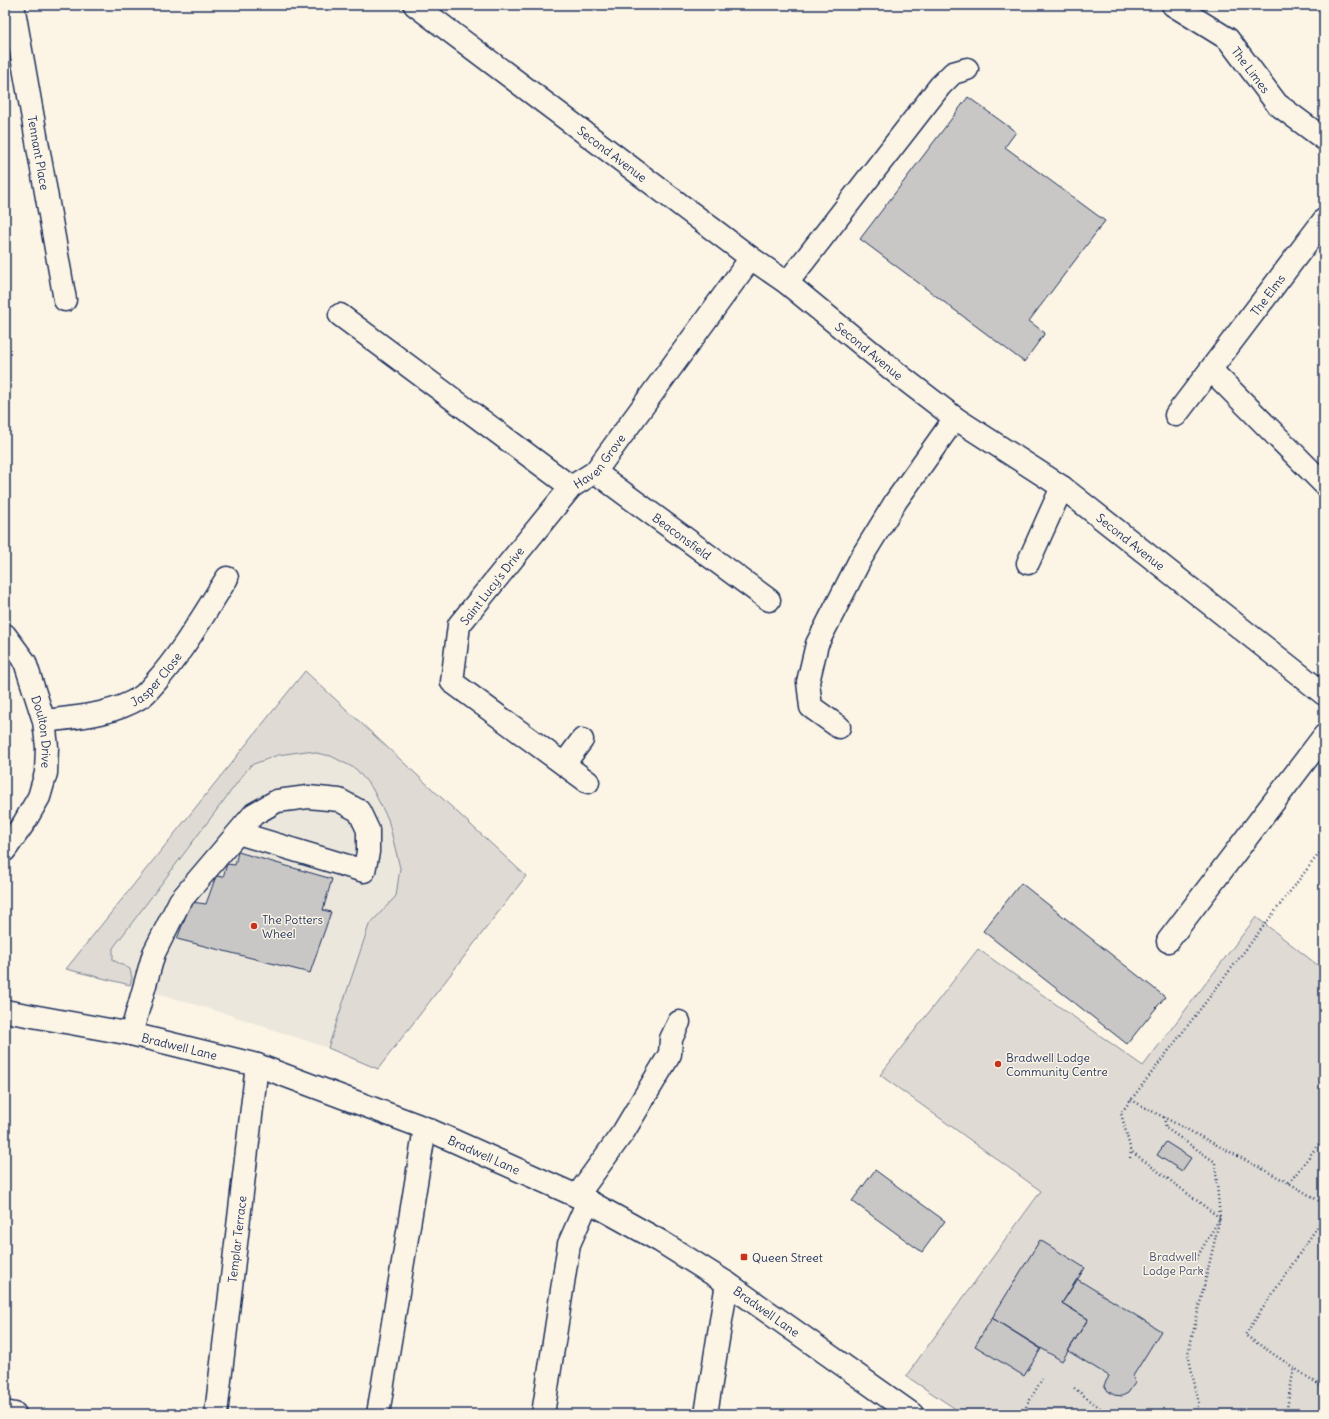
<svg xmlns="http://www.w3.org/2000/svg" width="1329" height="1419" font-family="Delius,sans-serif">
<style>
.built{fill:#ece7dc}
.green{fill:#dfdbd4;stroke:#7d8599}
.building{fill:#c8c7c6;stroke:#1b2f5e}
.lines{fill:none;stroke-linecap:round;stroke-linejoin:round}
.minor-casing{stroke:#1b2f5e;stroke-width:25}
.path{stroke:#1b2f5e;stroke-width:2.5;stroke-dasharray:1 3;stroke-linecap:butt}
.minor{stroke:#fcf5e5;stroke-width:22}
.poi-dot{fill:#c8321e;stroke:#fcf5e5;stroke-width:1.5}
.labels{text-anchor:middle;dominant-baseline:central;stroke-width:3;stroke-linejoin:round;paint-order:stroke}
.street-label{font-size:12px;fill:#1b2f5e;stroke:#fcf5e5}
.poi-label{font-size:12px;fill:#1b2f5e;stroke:#fcf5e5;text-anchor:start}
.park-label{font-size:12px;fill:#425176;stroke:#fcf5e5}
</style>
<rect width="100%" height="100%" fill="#fcf5e5"/>
<filter id="ink" filterUnits="userSpaceOnUse"><feTurbulence type="fractalNoise" baseFrequency=".025" numOctaves="2"/><feDisplacementMap in="SourceGraphic" scale="8" xChannelSelector="R" yChannelSelector="G"/><feConvolveMatrix kernelMatrix="1 2 1 2 8 2 1 2 1" color-interpolation-filters="sRGB"/></filter>
<g filter="url(#ink)">
<!-- built -->
<path class="built" d="M 305,671 L 526,876 L 378,1069 L 328,1048 L 230,1015 L 130,985 L 66,969 Z"/>
<!-- green -->
<path class="green" d="M 305,671 L 526,876 L 378,1069 L 328,1048 L 369,925 L 396,896 L 400,868 L 388,819 L 372,788 L 356,769 L 331,756 L 306,751 L 278,755 L 251,765 L 243,775 L 113,948 L 113,960 L 130,969 L 132,978 L 130,985 L 66,969 Z
M 1256,917 L 1324,970 L 1324,1414 L 963,1414 L 906,1376 L 1041,1191 L 880,1075 L 978,949 L 1143,1066 Z"/>
<!-- building -->
<path class="building" d="M 968,97 L 1016,132 L 1005,147 L 1105,221 L 1029,321 L 1045,333 L 1024,362 L 860,239 Z
M 238,852 L 332,879 L 323,910 L 331,912 L 310,973 L 177,939 L 191,902 L 206,904 L 216,876 L 223,877 L 227,864 L 235,865 Z
M 1021,883 L 1165,997 L 1127,1044 L 983,931 Z
M 1166,1142 L 1191,1158 L 1182,1171 L 1157,1155 Z
M 875,1170 L 945,1221 L 922,1252 L 852,1201 Z
M 1040,1240 L 1085,1268 L 1062,1303 L 1088,1319 L 1062,1361 L 992,1318 Z
M 1077,1279 L 1161,1331 L 1133,1376 L 1135,1383 L 1128,1393 L 1122,1396 L 1114,1395 L 1108,1391 L 1104,1385 L 1109,1376 L 1068,1351 L 1088,1319 L 1062,1303 Z
M 992,1318 L 1041,1349 L 1024,1376 L 975,1346 Z"/>
<g class="lines">
<defs>
<g id="minor">
<path id="s1" d="M 13,5 L 65,300"/>
<path id="s2" d="M 415,5 L 751,258 L 787,283 L 899,375 L 955,418 L 1062,487 L 1324,694"/>
<path id="s3" d="M 1173,5 L 1228,39 L 1277,104 L 1324,139"/>
<path d="M 787,283 L 940,86 L 953,73 L 967,69"/>
<path id="s4" d="M 340,315 L 571,487 L 595,472 L 751,258"/>
<path d="M 1211,370 L 1324,484"/>
<path id="s5" d="M 1176,415 L 1324,220"/>
<path id="s6" d="M 595,472 L 769,600"/>
<path d="M 571,487 L 459,625 L 452,682 L 588,782"/>
<path d="M 1028,563 L 1062,487"/>
<path id="s7" d="M 5,635 L 25,662 L 44,721 L 47,747 L 46,773 L 39,797 L 24,823 L 5,850"/>
<path id="s8" d="M 44,721 C 77,717 113,715 141,697 C 146,694 150,688 154,684 C 182,653 204,614 227,578"/>
<path d="M 839,727 L 811,707 L 808,682 L 817,644 L 861,558 L 896,501 L 955,418"/>
<path d="M 564,764 L 582,740"/>
<path d="M 1168,941 L 1324,736"/>
<path id="s9" d="M 5,1011 L 131,1034 L 257,1065 L 425,1128 L 588,1201 L 660,1241 L 727,1283 L 912,1414"/>
<path d="M 131,1034 L 154,953 L 180,901 L 254,814 L 277,801 L 308,797 L 339,800 L 359,811 L 368,830 L 368,852 L 364,871 L 238,833"/>
<path d="M 577,1196 L 624,1131 L 670,1054 L 671,1039 L 679,1022"/>
<path d="M 5,1412 L 15,1414"/>
<path id="s10" d="M 216,1414 L 257,1065"/>
<path d="M 378,1414 L 425,1128"/>
<path d="M 543,1414 L 569,1244 L 588,1201"/>
<path d="M 706,1414 L 727,1283"/>
</g>
</defs>
<!-- minor casing -->
<use href="#minor" class="minor-casing"/>
<!-- path -->
<path class="path" d="M 1131,1100 L 1289,1183 L 1324,1204
M 1164,1117 L 1166,1128 L 1215,1162 L 1220,1218 L 1188,1354 L 1199,1404 L 1194,1414
M 1130,1158 L 1131,1151
M 1289,1183 L 1324,1137
M 1324,1217 L 1245,1335 L 1324,1388
M 1196,1259 L 1220,1218 L 1131,1151 L 1121,1113 L 1324,847
M 1074,1388 L 1108,1414
M 1022,1414 L 1042,1379
M 1286,1414 L 1294,1367"/>
<!-- minor -->
<use href="#minor" class="minor"/>
</g>
</g>
<!-- markers -->
<g class="poi-dot">
<circle cx="254" cy="926" r="4"/>
<circle cx="998" cy="1064" r="4"/>
<rect x="740" y="1253" width="8" height="8" rx="2"/>
</g>
<g class="labels">
<!-- street labels -->
<g class="street-label">
<text stroke="none"><textPath href="#s3" startOffset="103">The Limes</textPath></text>
<text stroke="none"><textPath href="#s1" startOffset="150">Tennant Place</textPath></text>
<text stroke="none"><textPath href="#s2" startOffset="247">Second Avenue</textPath></text>
<text stroke="none"><textPath href="#s5" startOffset="151">The Elms</textPath></text>
<text stroke="none"><textPath href="#s2" startOffset="571">Second Avenue</textPath></text>
<text stroke="none"><textPath href="#s4" startOffset="327">Haven Grove</textPath></text>
<text stroke="none"><textPath href="#s6" startOffset="108">Beaconsfield</textPath></text>
<text stroke="none"><textPath href="#s2" startOffset="895">Second Avenue</textPath></text>
<text transform="translate(492 586) rotate(-52)">Saint Lucy's Drive</text>
<text stroke="none"><textPath href="#s8" startOffset="124">Jasper Close</textPath></text>
<text stroke="none"><textPath href="#s7" startOffset="106">Doulton Drive</textPath></text>
<text stroke="none"><textPath href="#s9" startOffset="178">Bradwell Lane</textPath></text>
<text stroke="none"><textPath href="#s9" startOffset="502">Bradwell Lane</textPath></text>
<text stroke="none"><textPath href="#s10" startOffset="176">Templar Terrace</textPath></text>
<text stroke="none"><textPath href="#s9" startOffset="826">Bradwell Lane</textPath></text>
</g>
<!-- poi labels -->
<g class="poi-label">
<text x="262" y="919">The Potters<tspan x="262" dy="14">Wheel</tspan></text>
<text x="1006" y="1057">Bradwell Lodge<tspan x="1006" dy="14">Community Centre</tspan></text>
<text x="752" y="1257">Queen Street</text>
</g>
<!-- park labels -->
<g class="park-label">
<text x="1173" y="1256">Bradwell<tspan x="1173" dy="14">Lodge Park</tspan></text>
</g>
</g>
<!-- margin -->
<rect width="1329" height="1419" fill="none" stroke="#fcf5e5" stroke-width="20"/>
<rect x="10" y="10" width="1309" height="1399" fill="none" stroke="#1b2f5e" stroke-width="1.5" filter="url(#ink)"/>
</svg>
